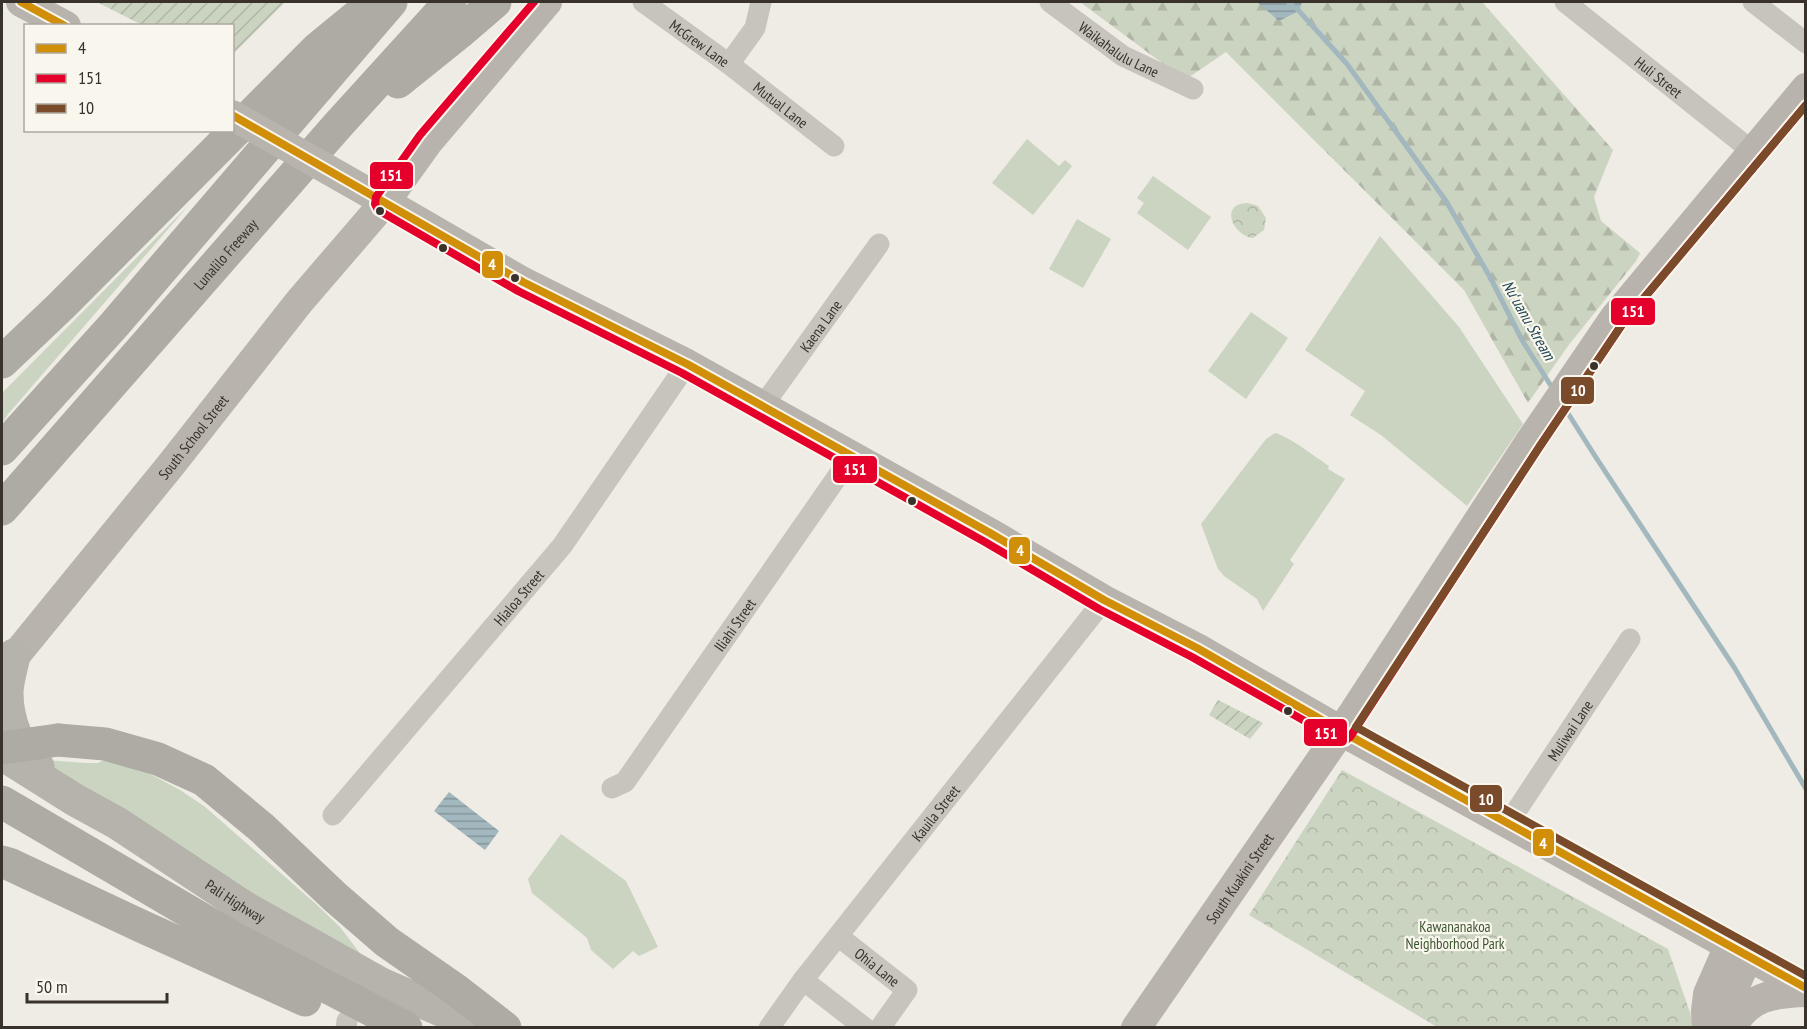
<svg xmlns="http://www.w3.org/2000/svg" width="1807" height="1029" font-family="'PT Sans Narrow',sans-serif">
<style>
.grass{fill:#cbd4c0}
.forest{fill:url(#forest-firs)}
.park{fill:url(#park-crowns)}
.garden{fill:url(#garden-furrows)}
.water{fill:url(#water-rules)}
.lines{fill:none;stroke-linecap:round;stroke-linejoin:round}
.stream{stroke:#a2b7be;stroke-width:5}
.street{stroke:#c7c4bd;stroke-width:21}
.secondary{stroke:#b8b4ad;stroke-width:30}
.primary{stroke:#b6b2ac;stroke-width:33}
.highway{stroke:#adaba4;stroke-width:33}
.secondary-bridge{stroke:#b8b4ad;stroke-width:30}
.highway-bridge{stroke:#adaba4;stroke-width:33}
.bus-1-casing{stroke:#f9f7ed;stroke-width:12}
.bus-2-casing{stroke:#f9f7ed;stroke-width:12}
.bus-3-casing{stroke:#f9f7ed;stroke-width:12}
.bus-1{stroke:#d18f09;stroke-width:8}
.bus-2{stroke:#e4002b;stroke-width:8}
.bus-3{stroke:#7a4b2a;stroke-width:8}
.bus-dot{fill:#38322b;stroke:#f9f7ed;stroke-width:2}
.labels{text-anchor:middle;dominant-baseline:central;stroke-width:4.5;stroke-linejoin:round;paint-order:stroke}
.street-label{font-size:15px;fill:#38322b;stroke:#f9f7ed}
.park-label{font-size:15px;fill:#3e5531;stroke:#f9f7ed}
.water-label{font-size:16px;font-style:italic;fill:#234757;stroke:#f9f7ed}
.line-badge{stroke:#f9f7ed;stroke-width:2}
.badge-label{font-size:16px;text-anchor:middle;font-weight:bold;fill:#fff}
</style>
<defs>
<pattern id="forest-firs" width="22" height="20" patternUnits="userSpaceOnUse" patternTransform="scale(1.5)"><rect width="22" height="20" fill="#cbd4c0"/><path d="M5 1l3.5 6h-7zM16 11l3.5 6h-7z" fill="#afb6a5"/></pattern>
<pattern id="park-crowns" width="20" height="18" patternUnits="userSpaceOnUse" patternTransform="scale(1.5)"><rect width="20" height="18" fill="#cbd4c0"/><path d="M2 6a3 3 0 1 1 6 0M12 15a3 3 0 1 1 6 0" fill="none" stroke="#afb6a5"/></pattern>
<pattern id="garden-furrows" width="10" height="10" patternUnits="userSpaceOnUse" patternTransform="scale(1.5)"><rect width="10" height="10" fill="#cbd4c0"/><path d="M-1 1l2-2M0 10L10 0M9 11l2-2" fill="none" stroke="#afb6a5"/></pattern>
<pattern id="water-rules" width="6" height="5" patternUnits="userSpaceOnUse" patternTransform="scale(1.5)"><rect width="6" height="5" fill="#a2b7be"/><path d="M0 2.5h6" fill="none" stroke="#85959b"/></pattern>
</defs>
<rect width="100%" height="100%" fill="#eeece5"/>
<!-- grass -->
<path class="grass" d="M 1027,139 L 1059,166 L 1065,160 L 1072,166 L 1033,215 L 992,183 Z
M 1153,176 L 1211,217 L 1188,250 L 1137,213 L 1144,203 L 1137,198 Z
M 189,205 L 9,413 L 2,423 L 2,393 Z
M 1077,219 L 1111,239 L 1083,288 L 1049,269 Z
M 1380,236 L 1459,327 L 1523,424 L 1467,506 L 1381,435 L 1350,415 L 1365,391 L 1305,350 Z
M 1251,312 L 1288,338 L 1246,399 L 1208,371 Z
M 1275,433 C 1289,436 1315,457 1329,466 L 1328,469 L 1345,479 L 1290,560 L 1294,564 L 1263,611 L 1257,599 L 1224,576 L 1218,569 L 1201,524 L 1266,439 Z
M 34,759 L 85,763 L 98,763 L 104,760 L 141,769 L 180,790 L 204,806 L 316,904 L 340,927 L 366,961 L 348,954 Z
M 561,834 L 626,881 L 658,947 L 639,956 L 633,951 L 613,969 L 591,950 L 587,938 L 532,893 L 528,879 Z"/>
<!-- forest -->
<path class="forest" d="M 1080,2 L 1482,2 L 1613,150 L 1594,197 L 1601,221 L 1640,253 L 1636,261 L 1568,346 L 1528,403 L 1464,290 L 1226,52 L 1185,80 Z"/>
<!-- park -->
<path class="park" d="M 1248,203 L 1258,206 L 1266,218 L 1264,230 L 1253,238 C 1232,235 1219,203 1248,203 Z
M 1342,770 L 1668,949 L 1695,1027 L 1437,1027 L 1249,915 Z"/>
<!-- garden -->
<path class="garden" d="M 97,2 L 285,2 L 233,54 L 232,26 L 142,25 Z
M 1218,700 L 1263,723 L 1250,739 L 1209,715 Z"/>
<!-- water -->
<path class="water" d="M 1257,2 L 1302,2 L 1299,11 L 1279,21 Z
M 449,792 L 499,831 L 485,850 L 434,811 Z"/>
<g class="lines">
<!-- stream -->
<path class="stream" d="M 1288,2 L 1299,11 L 1347,64 L 1446,201 L 1490,277 L 1522,340 L 1553,389
M 1564,407 L 1595,456 L 1734,667 L 1806,789"/>
<!-- street -->
<g class="street">
<path id="s1" d="M 643,2 L 729,64 L 834,146"/>
<path id="s2" d="M 1050,2 L 1123,56 L 1193,89"/>
<path id="s3" d="M 1565,2 L 1752,151"/>
<path d="M 1753,2 L 1806,43"/>
<path d="M 729,64 L 755,28 L 761,2"/>
<path id="s4" d="M 762,407 L 879,244"/>
<path id="s5" d="M 612,788 L 625,782 L 851,457"/>
<path id="s6" d="M 333,815 L 562,546 L 687,364"/>
<path id="s7" d="M 1509,822 L 1630,639"/>
<path id="s8" d="M 838,936 L 907,990 L 880,1028"/>
<path d="M 803,980 L 865,1028"/>
<path d="M 346,1028 L 347,1021"/>
<path id="s9" d="M 769,1028 L 803,980 L 1104,600"/>
</g>
<!-- secondary -->
<g class="secondary">
<path d="M 21,2 L 66,26"/>
<path d="M 385,202 L 523,282 L 687,364 L 990,533 L 1104,600 L 1197,648 L 1341,731 L 1806,988"/>
<path id="s10" d="M 2,672 L 170,466 L 299,302 L 385,202 L 428,142 L 547,2"/>
<path id="s11" d="M 1136,1028 L 1354,712 L 1531,440 L 1615,317 L 1806,88"/>
<path d="M 1707,1028 L 1706,1011 L 1708,994 L 1729,946"/>
<path d="M 1719,1028 L 1730,996 L 1748,957"/>
<path d="M 1731,1028 C 1749,996 1772,993 1806,992"/>
</g>
<!-- primary -->
<g class="primary">
<path d="M 14,655 C 12,667 7,681 7,693 C 7,719 18,750 38,767"/>
<path id="s12" d="M 2,754 L 75,800 L 117,823 L 244,907 L 381,984 L 482,1028"/>
</g>
<!-- highway -->
<g class="highway">
<path d="M 398,82 L 459,33 L 495,2"/>
<path d="M 2,362 L 61,306 L 318,48 L 362,12"/>
<path d="M 2,449 L 114,325 L 391,2"/>
<path id="s13" d="M 2,509 L 338,125 L 450,2"/>
<path d="M 58,740 L 105,744 L 158,759 L 204,780 L 262,828 L 335,897 L 387,942 L 456,990 L 505,1028"/>
<path d="M 2,802 L 239,941 L 406,1028"/>
<path d="M 2,862 L 9,864 L 141,926 L 305,1000"/>
</g>
<!-- secondary-bridge -->
<path class="secondary-bridge" d="M 232,115 L 385,202"/>
<!-- highway-bridge -->
<path class="highway-bridge" d="M 2,748 L 58,740"/>
<defs>
<path id="bus-1" d="M 21,2 L 65,26
M 232,115 L 523,282 L 687,364 L 990,533 L 1104,600 L 1197,648 L 1341,731 L 1806,988"/>
<path id="bus-2" d="M 534,2 L 420,135 L 376,197 L 375,204 L 378,210 L 518,291 L 682,373 L 985,542 L 1099,609 L 1192,657 L 1340,741 L 1345,741 L 1350,737 L 1540,446 L 1623,323 L 1806,105"/>
<path id="bus-3" d="M 1806,105 L 1623,323 L 1540,446 L 1356,727 L 1806,976"/>
</defs>
<!-- bus-1 casing -->
<use href="#bus-1" class="bus-1-casing"/>
<!-- bus-2 casing -->
<use href="#bus-2" class="bus-2-casing"/>
<!-- bus-3 casing -->
<use href="#bus-3" class="bus-3-casing"/>
<!-- bus-1 -->
<use href="#bus-1" class="bus-1"/>
<!-- bus-2 -->
<use href="#bus-2" class="bus-2"/>
<!-- bus-3 -->
<use href="#bus-3" class="bus-3"/>
</g>
<!-- markers -->
<g class="bus-dot">
<circle cx="380" cy="211" r="5"/>
<circle cx="443" cy="248" r="5"/>
<circle cx="515" cy="278" r="5"/>
<circle cx="1594" cy="366" r="5"/>
<circle cx="912" cy="501" r="5"/>
<circle cx="1288" cy="711" r="5"/>
</g>
<g class="labels">
<!-- street labels -->
<g class="street-label">
<text stroke="none"><textPath href="#s1" startOffset="70">McGrew Lane</textPath></text>
<text stroke="none"><textPath href="#s2" startOffset="84">Waikahalulu Lane</textPath></text>
<text stroke="none"><textPath href="#s3" startOffset="120">Huli Street</textPath></text>
<text stroke="none"><textPath href="#s1" startOffset="172">Mutual Lane</textPath></text>
<text stroke="none"><textPath href="#s13" startOffset="339">Lunalilo Freeway</textPath></text>
<text stroke="none"><textPath href="#s4" startOffset="100">Kaena Lane</textPath></text>
<text stroke="none"><textPath href="#s10" startOffset="303">South School Street</textPath></text>
<text stroke="none"><textPath href="#s6" startOffset="286">Hialoa Street</textPath></text>
<text stroke="none"><textPath href="#s5" startOffset="206">Iliahi Street</textPath></text>
<text stroke="none"><textPath href="#s7" startOffset="110">Muliwai Lane</textPath></text>
<text stroke="none"><textPath href="#s9" startOffset="272">Kauila Street</textPath></text>
<text stroke="none"><textPath href="#s11" startOffset="182">South Kuakini Street</textPath></text>
<text stroke="none"><textPath href="#s12" startOffset="276">Pali Highway</textPath></text>
<text stroke="none"><textPath href="#s8" startOffset="50">Ohia Lane</textPath></text>
</g>
<!-- park labels -->
<g class="park-label">
<text x="1455" y="926">Kawananakoa<tspan x="1455" dy="17">Neighborhood Park</tspan></text>
</g>
<!-- water labels -->
<g class="water-label">
<text transform="translate(1529 320) rotate(60)">Nuʻuanu Stream</text>
</g>
</g>
<g class="line-badge">
<rect x="369" y="161" width="45" height="29" rx="6" fill="#e4002b"/>
<rect x="481" y="250" width="23" height="29" rx="6" fill="#d18f09"/>
<rect x="1610" y="297" width="46" height="29" rx="6" fill="#e4002b"/>
<rect x="1560" y="376" width="35" height="29" rx="6" fill="#7a4b2a"/>
<rect x="832" y="455" width="46" height="29" rx="6" fill="#e4002b"/>
<rect x="1008" y="536" width="23" height="29" rx="6" fill="#d18f09"/>
<rect x="1303" y="718" width="45" height="29" rx="6" fill="#e4002b"/>
<rect x="1469" y="784" width="34" height="29" rx="6" fill="#7a4b2a"/>
<rect x="1532" y="828" width="23" height="29" rx="6" fill="#d18f09"/>
</g>
<g class="badge-label">
<text x="391" y="181">151</text>
<text x="492" y="270">4</text>
<text x="1633" y="317">151</text>
<text x="1578" y="396">10</text>
<text x="855" y="475">151</text>
<text x="1020" y="556">4</text>
<text x="1326" y="739">151</text>
<text x="1486" y="805">10</text>
<text x="1543" y="849">4</text>
</g>
<!-- border -->
<rect width="1807" height="1029" fill="none" stroke="#38322b" stroke-width="6"/>
<!-- legend -->
<rect x="24" y="24" width="210" height="108" fill="#f9f7ed" stroke="#aca89f" stroke-width="1.5"/>
<rect x="36" y="44" width="30" height="9" fill="#d18f09" stroke="#aca89f" stroke-width="1.5"/>
<text x="78" y="54" font-size="18" fill="#38322b">4</text>
<rect x="36" y="74" width="30" height="9" fill="#e4002b" stroke="#aca89f" stroke-width="1.5"/>
<text x="78" y="84" font-size="18" fill="#38322b">151</text>
<rect x="36" y="104" width="30" height="9" fill="#7a4b2a" stroke="#aca89f" stroke-width="1.5"/>
<text x="78" y="114" font-size="18" fill="#38322b">10</text>
<!-- scale -->
<path d="M27 993v9h140v-9" fill="none" stroke="#38322b" stroke-width="3"/>
<text x="36" y="993" font-size="18" fill="#38322b" stroke="#f9f7ed" stroke-width="4.5" paint-order="stroke">50 m</text>
</svg>
